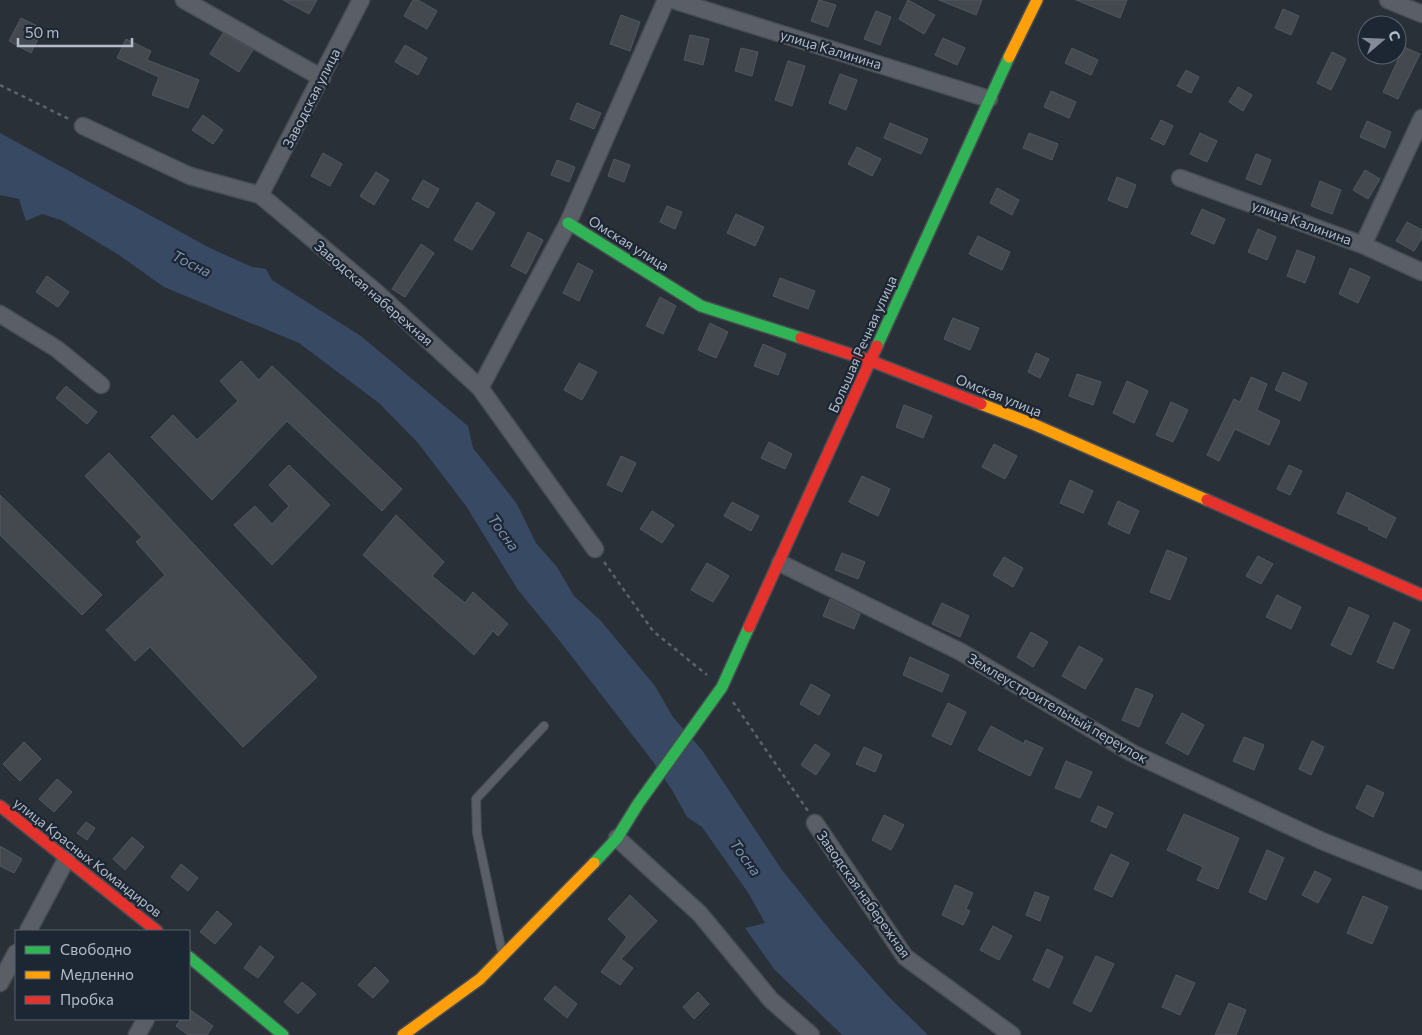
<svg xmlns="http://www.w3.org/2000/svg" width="1422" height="1035" font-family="Commissioner,sans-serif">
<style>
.water{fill:#384963}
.building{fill:#444950;stroke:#52575f}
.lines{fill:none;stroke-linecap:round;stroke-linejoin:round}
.lane-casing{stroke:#484c53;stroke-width:10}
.street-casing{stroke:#484c53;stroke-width:19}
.fast-casing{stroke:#484c53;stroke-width:14}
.slow-casing{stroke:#484c53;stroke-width:14}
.jam-casing{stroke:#484c53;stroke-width:14}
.path{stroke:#5d636a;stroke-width:2.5;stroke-dasharray:4 4;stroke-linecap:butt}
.lane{stroke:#5a5e66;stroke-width:8}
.street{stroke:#5a5e66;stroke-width:16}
.fast{stroke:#30b455;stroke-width:11}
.slow{stroke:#ff9f0a;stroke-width:11}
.jam{stroke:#e5322d;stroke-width:11}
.labels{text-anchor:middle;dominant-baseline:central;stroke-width:4.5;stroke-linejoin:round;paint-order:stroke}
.street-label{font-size:14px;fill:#b4bcc9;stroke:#1d2633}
.water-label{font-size:15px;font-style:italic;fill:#7c92b1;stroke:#1d2633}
</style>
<rect width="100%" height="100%" fill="#2a3038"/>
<!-- water -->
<path class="water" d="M 0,133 L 208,247 L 252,267 L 266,269 L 272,280 L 361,336 L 468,426 L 473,448 L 517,504 L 536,543 L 557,567 L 574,596 L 601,621 L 655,686 L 673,717 L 702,750 L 782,870 L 834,935 L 889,997 L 928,1035 L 842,1035 L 774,969 L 745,928 L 765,923 L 749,894 L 702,827 L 687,817 L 672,790 L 651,759 L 559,640 L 518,590 L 466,506 L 418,443 L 379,403 L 299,343 L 164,287 L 119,255 L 61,220 L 42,214 L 26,221 L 19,199 L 0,195 Z"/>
<!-- building -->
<path class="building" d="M 283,0 L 317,0 L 309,14 Z
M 413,0 L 418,0 L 437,11 L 427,29 L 404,16 Z
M 819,0 L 836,5 L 828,27 L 811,21 Z
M 908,0 L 935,15 L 924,34 L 899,19 Z
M 939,0 L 982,0 L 976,15 Z
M 1076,0 L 1127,0 L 1120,18 Z
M 1283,9 L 1299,16 L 1291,35 L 1275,28 Z
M 876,11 L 891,17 L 880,45 L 864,39 Z
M 621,15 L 640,22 L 630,51 L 610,44 Z
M 21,18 L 43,29 L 31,53 L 9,41 Z
M 223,33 L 253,50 L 239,72 L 210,54 Z
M 690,35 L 709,39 L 703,65 L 684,60 Z
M 943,38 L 965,48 L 957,65 L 935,55 Z
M 126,39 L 151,51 L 147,60 L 199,80 L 188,108 L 152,95 L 159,77 L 117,58 Z
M 405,45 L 427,58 L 418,75 L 395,62 Z
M 1404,47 L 1420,54 L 1398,99 L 1383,92 Z
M 741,48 L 758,52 L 752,76 L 735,71 Z
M 1072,48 L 1098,60 L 1091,75 L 1065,63 Z
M 1332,52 L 1346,59 L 1331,90 L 1317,83 Z
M 788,61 L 805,66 L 792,106 L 775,100 Z
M 1186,70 L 1199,77 L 1191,93 L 1177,86 Z
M 840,74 L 857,80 L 846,110 L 829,103 Z
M 1238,87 L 1252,95 L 1243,111 L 1229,102 Z
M 1051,91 L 1076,102 L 1069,118 L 1044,107 Z
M 577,103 L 601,113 L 594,129 L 570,119 Z
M 203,115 L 223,130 L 213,144 L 192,130 Z
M 1161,120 L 1173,126 L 1164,145 L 1151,139 Z
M 1367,121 L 1391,132 L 1385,148 L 1360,137 Z
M 890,123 L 928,139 L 921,154 L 884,138 Z
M 1029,133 L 1058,144 L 1052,160 L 1023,148 Z
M 1200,133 L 1217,141 L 1207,162 L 1190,154 Z
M 857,147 L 881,159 L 872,176 L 848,164 Z
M 323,153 L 342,164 L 330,186 L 311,176 Z
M 1256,154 L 1271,160 L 1261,185 L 1246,179 Z
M 614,159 L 630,165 L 624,182 L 608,176 Z
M 557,160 L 575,167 L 569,182 L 551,175 Z
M 1365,170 L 1380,179 L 1368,199 L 1353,190 Z
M 376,172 L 389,180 L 374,205 L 360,196 Z
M 1117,177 L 1136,185 L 1127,208 L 1108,200 Z
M 423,180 L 439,189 L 428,208 L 412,199 Z
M 1320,181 L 1341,190 L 1332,214 L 1311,206 Z
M 997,188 L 1019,200 L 1012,215 L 990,203 Z
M 477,202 L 495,213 L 472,250 L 454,240 Z
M 667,206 L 682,212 L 675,229 L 660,222 Z
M 1202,209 L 1225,219 L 1214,244 L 1191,234 Z
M 736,214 L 764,227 L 755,246 L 727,233 Z
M 1407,222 L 1422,230 L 1422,238 L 1414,251 L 1396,241 Z
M 1258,229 L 1276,237 L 1267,260 L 1248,252 Z
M 528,232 L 543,240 L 526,274 L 511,266 Z
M 978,236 L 1010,252 L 1002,270 L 969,254 Z
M 421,244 L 434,253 L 405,297 L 392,289 Z
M 1297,250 L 1315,257 L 1305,283 L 1287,276 Z
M 578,263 L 593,271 L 579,301 L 563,293 Z
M 1350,268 L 1370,277 L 1358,303 L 1339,294 Z
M 47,276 L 69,292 L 58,307 L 36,292 Z
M 780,278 L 815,291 L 808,309 L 773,296 Z
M 660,297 L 676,306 L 663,334 L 646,326 Z
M 953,318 L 979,328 L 970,350 L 944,339 Z
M 710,323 L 728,332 L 716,358 L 698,350 Z
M 763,344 L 786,354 L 778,375 L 754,366 Z
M 1036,353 L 1049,359 L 1040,378 L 1028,372 Z
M 241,361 L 259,380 L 272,366 L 402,489 L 382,511 L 287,421 L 212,500 L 151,437 L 173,415 L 197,440 L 238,401 L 220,381 Z
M 579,363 L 597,372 L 582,400 L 564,390 Z
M 1283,372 L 1307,383 L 1300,401 L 1275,390 Z
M 1077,374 L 1101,382 L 1093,405 L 1069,396 Z
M 1251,377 L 1267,384 L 1257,410 L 1280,421 L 1269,445 L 1235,429 L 1219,461 L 1207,455 L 1234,399 L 1240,402 Z
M 1127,381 L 1148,391 L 1134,423 L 1113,413 Z
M 66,386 L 97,412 L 87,424 L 56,398 Z
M 1171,402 L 1188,410 L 1173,442 L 1156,435 Z
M 904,405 L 932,416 L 923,438 L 896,427 Z
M 769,442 L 792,454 L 785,469 L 761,458 Z
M 994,444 L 1017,456 L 1005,479 L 982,467 Z
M 109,453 L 317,677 L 243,747 L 150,647 L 135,661 L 106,630 L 165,575 L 136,542 L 142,537 L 85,476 Z
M 621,456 L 636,463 L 622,492 L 607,485 Z
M 289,465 L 330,505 L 272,565 L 234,525 L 255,506 L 272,524 L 289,506 L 269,485 Z
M 1289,465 L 1302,471 L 1290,495 L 1277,489 Z
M 862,476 L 890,489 L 878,516 L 849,502 Z
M 1070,480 L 1093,491 L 1083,513 L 1060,503 Z
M 1347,492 L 1396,518 L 1386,538 L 1368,529 L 1369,527 L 1337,513 Z
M 0,495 L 102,595 L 82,615 L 0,535 Z
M 1118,501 L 1139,511 L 1129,534 L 1108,524 Z
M 732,502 L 759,516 L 751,531 L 724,516 Z
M 652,511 L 674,525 L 662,543 L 640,529 Z
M 396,515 L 444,562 L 432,576 L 465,603 L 473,592 L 508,624 L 498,636 L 493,631 L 474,655 L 363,555 Z
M 1167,550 L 1187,558 L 1170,600 L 1150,592 Z
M 842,553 L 865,562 L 858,579 L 835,570 Z
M 1258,556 L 1273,564 L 1261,584 L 1246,576 Z
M 1004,557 L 1023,568 L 1013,587 L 993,575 Z
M 707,563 L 729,576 L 713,602 L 691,590 Z
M 1277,595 L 1301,607 L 1291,629 L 1266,617 Z
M 830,599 L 860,614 L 854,629 L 823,616 Z
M 942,603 L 969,616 L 960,637 L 932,624 Z
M 1349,607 L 1369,616 L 1351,655 L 1331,645 Z
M 1394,622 L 1410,630 L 1393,669 L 1377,662 Z
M 1031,632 L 1048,642 L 1033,667 L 1017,657 Z
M 1079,646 L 1103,659 L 1085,689 L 1062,676 Z
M 910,657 L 949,675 L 942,692 L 903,675 Z
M 811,684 L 830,695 L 819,715 L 800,704 Z
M 1136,688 L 1153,695 L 1139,727 L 1122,720 Z
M 948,703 L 966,712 L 951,745 L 932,736 Z
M 1182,713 L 1204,725 L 1188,755 L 1166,743 Z
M 991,726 L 1024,744 L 1025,740 L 1043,748 L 1030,776 L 978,750 Z
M 1244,737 L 1264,745 L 1254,770 L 1233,761 Z
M 1312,741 L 1324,747 L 1311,775 L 1299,769 Z
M 24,742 L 41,759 L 20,781 L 3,764 Z
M 815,744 L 830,754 L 816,775 L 801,765 Z
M 864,747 L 882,755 L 875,772 L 856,764 Z
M 1066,761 L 1092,772 L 1080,798 L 1055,788 Z
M 57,779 L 72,792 L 54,812 L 39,799 Z
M 1367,785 L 1384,793 L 1373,817 L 1356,808 Z
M 1098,806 L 1113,813 L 1106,828 L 1091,821 Z
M 1184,814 L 1239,838 L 1218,889 L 1197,880 L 1203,867 L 1167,850 Z
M 884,815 L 904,825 L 891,850 L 872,840 Z
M 86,822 L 95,828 L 87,840 L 77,833 Z
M 132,837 L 144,847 L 125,870 L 113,859 Z
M 0,846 L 22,859 L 14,873 L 0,866 Z
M 1267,850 L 1284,858 L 1266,900 L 1249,892 Z
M 1111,854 L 1129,863 L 1112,897 L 1094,889 Z
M 181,864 L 198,878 L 188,891 L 171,877 Z
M 1315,871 L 1331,879 L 1318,903 L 1302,895 Z
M 955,885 L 973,893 L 966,909 L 970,911 L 963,925 L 942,915 Z
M 1035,892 L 1049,897 L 1040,921 L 1026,915 Z
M 630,895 L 657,921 L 621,959 L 633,968 L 620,985 L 601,972 L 627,937 L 608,919 Z
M 1363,896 L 1388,907 L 1372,944 L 1347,933 Z
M 217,911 L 232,924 L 215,944 L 200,932 Z
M 993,926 L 1012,936 L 999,960 L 980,950 Z
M 260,946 L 274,957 L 258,978 L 244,968 Z
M 1047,949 L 1063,957 L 1049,988 L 1033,980 Z
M 1096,956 L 1114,964 L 1091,1012 L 1073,1003 Z
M 375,967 L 389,981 L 373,998 L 358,985 Z
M 1176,975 L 1195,983 L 1180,1015 L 1162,1007 Z
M 302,982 L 316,994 L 298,1014 L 284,1002 Z
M 555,986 L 577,1004 L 567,1018 L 544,999 Z
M 698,992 L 709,1004 L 694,1019 L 683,1007 Z
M 1229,1003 L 1246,1010 L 1236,1035 L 1215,1035 Z
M 189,1009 L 213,1026 L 207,1035 L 188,1035 L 176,1026 L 181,1019 L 189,1019 Z"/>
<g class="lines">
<defs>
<path id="lane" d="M 502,952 L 477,833 L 476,799 L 544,726"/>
<path id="street" d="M 184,0 L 322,78
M 673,0 L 989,99
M 1388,0 L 1422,14
M 83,126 L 190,176 L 260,195 L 377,293 L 480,388 L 595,549
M 1180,178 L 1363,245 L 1422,272
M 260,195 L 361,0
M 1363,245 L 1422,118
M 0,314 L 57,349 L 101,385
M 480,388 L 568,223 L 666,0
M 780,563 L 961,652 L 1132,753 L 1322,841 L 1422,881
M 815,823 L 905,957 L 1012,1035
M 617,838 L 700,914 L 771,1000 L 811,1035
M 28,931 L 67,858
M 0,983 L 16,953
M 137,1035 L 146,1019"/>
<path id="fast" d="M 568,223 L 701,306 L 801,338
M 877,346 L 1009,57
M 594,863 L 617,838 L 638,804 L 722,687 L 749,627
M 189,957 L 283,1035"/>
<path id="slow" d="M 1009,57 L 1037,0
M 981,404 L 1033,424 L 1207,500
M 403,1035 L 480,979 L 594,863"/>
<path id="jam" d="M 801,338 L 871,361 L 981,404
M 1207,500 L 1422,595
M 749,627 L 877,346
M 0,806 L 157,931"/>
</defs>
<!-- lane casing -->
<use href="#lane" class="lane-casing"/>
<!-- street casing -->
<use href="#street" class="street-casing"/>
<!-- fast casing -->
<use href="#fast" class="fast-casing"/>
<!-- slow casing -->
<use href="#slow" class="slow-casing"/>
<!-- jam casing -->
<use href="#jam" class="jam-casing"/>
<!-- path -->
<path class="path" d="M 0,85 L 71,120
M 604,562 L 653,631 L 707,675
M 733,702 L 808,811"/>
<!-- lane -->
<use href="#lane" class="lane"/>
<!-- street -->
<use href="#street" class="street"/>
<!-- fast -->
<use href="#fast" class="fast"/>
<!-- slow -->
<use href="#slow" class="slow"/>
<!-- jam -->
<use href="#jam" class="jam"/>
</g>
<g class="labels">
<!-- street labels -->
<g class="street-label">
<text transform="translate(831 49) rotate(17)">улица Калинина</text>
<text transform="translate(311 98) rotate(-63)">Заводская улица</text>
<text transform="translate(1302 222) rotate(20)">улица Калинина</text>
<text transform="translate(629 243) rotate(32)">Омская улица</text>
<text transform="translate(374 293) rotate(41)">Заводская набережная</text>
<text transform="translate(862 344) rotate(-66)">Большая Речная улица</text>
<text transform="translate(999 395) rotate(22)">Омская улица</text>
<text transform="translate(1058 708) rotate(30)">Землеустроительный переулок</text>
<text transform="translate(88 857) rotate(38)">улица Красных Командиров</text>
<text transform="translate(864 894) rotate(55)">Заводская набережная</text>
</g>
<!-- water labels -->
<g class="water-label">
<text transform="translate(192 263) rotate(26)">Тосна</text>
<text transform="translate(504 532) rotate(54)">Тосна</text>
<text transform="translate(746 857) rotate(54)">Тосна</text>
</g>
</g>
<!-- legend -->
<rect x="15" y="930" width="175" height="90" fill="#1d2633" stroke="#59626f"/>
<rect x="25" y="946" width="25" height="8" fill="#30b455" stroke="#59626f"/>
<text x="60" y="955" font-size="15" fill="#b4bcc9">Свободно</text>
<rect x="25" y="971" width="25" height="8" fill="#ff9f0a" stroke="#59626f"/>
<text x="60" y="980" font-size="15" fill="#b4bcc9">Медленно</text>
<rect x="25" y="996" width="25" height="8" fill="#e5322d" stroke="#59626f"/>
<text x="60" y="1005" font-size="15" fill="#b4bcc9">Пробка</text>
<!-- north arrow -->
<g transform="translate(1382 40) rotate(71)"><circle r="24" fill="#1d2633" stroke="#59626f"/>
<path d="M0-4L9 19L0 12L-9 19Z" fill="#848b96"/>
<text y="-8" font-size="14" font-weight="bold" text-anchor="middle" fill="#b4bcc9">С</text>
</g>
<!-- scale -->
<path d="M18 38v8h114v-8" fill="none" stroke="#b4bcc9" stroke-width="2.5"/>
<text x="25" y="38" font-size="15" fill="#b4bcc9" stroke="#1d2633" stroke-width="4" paint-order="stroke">50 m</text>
</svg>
